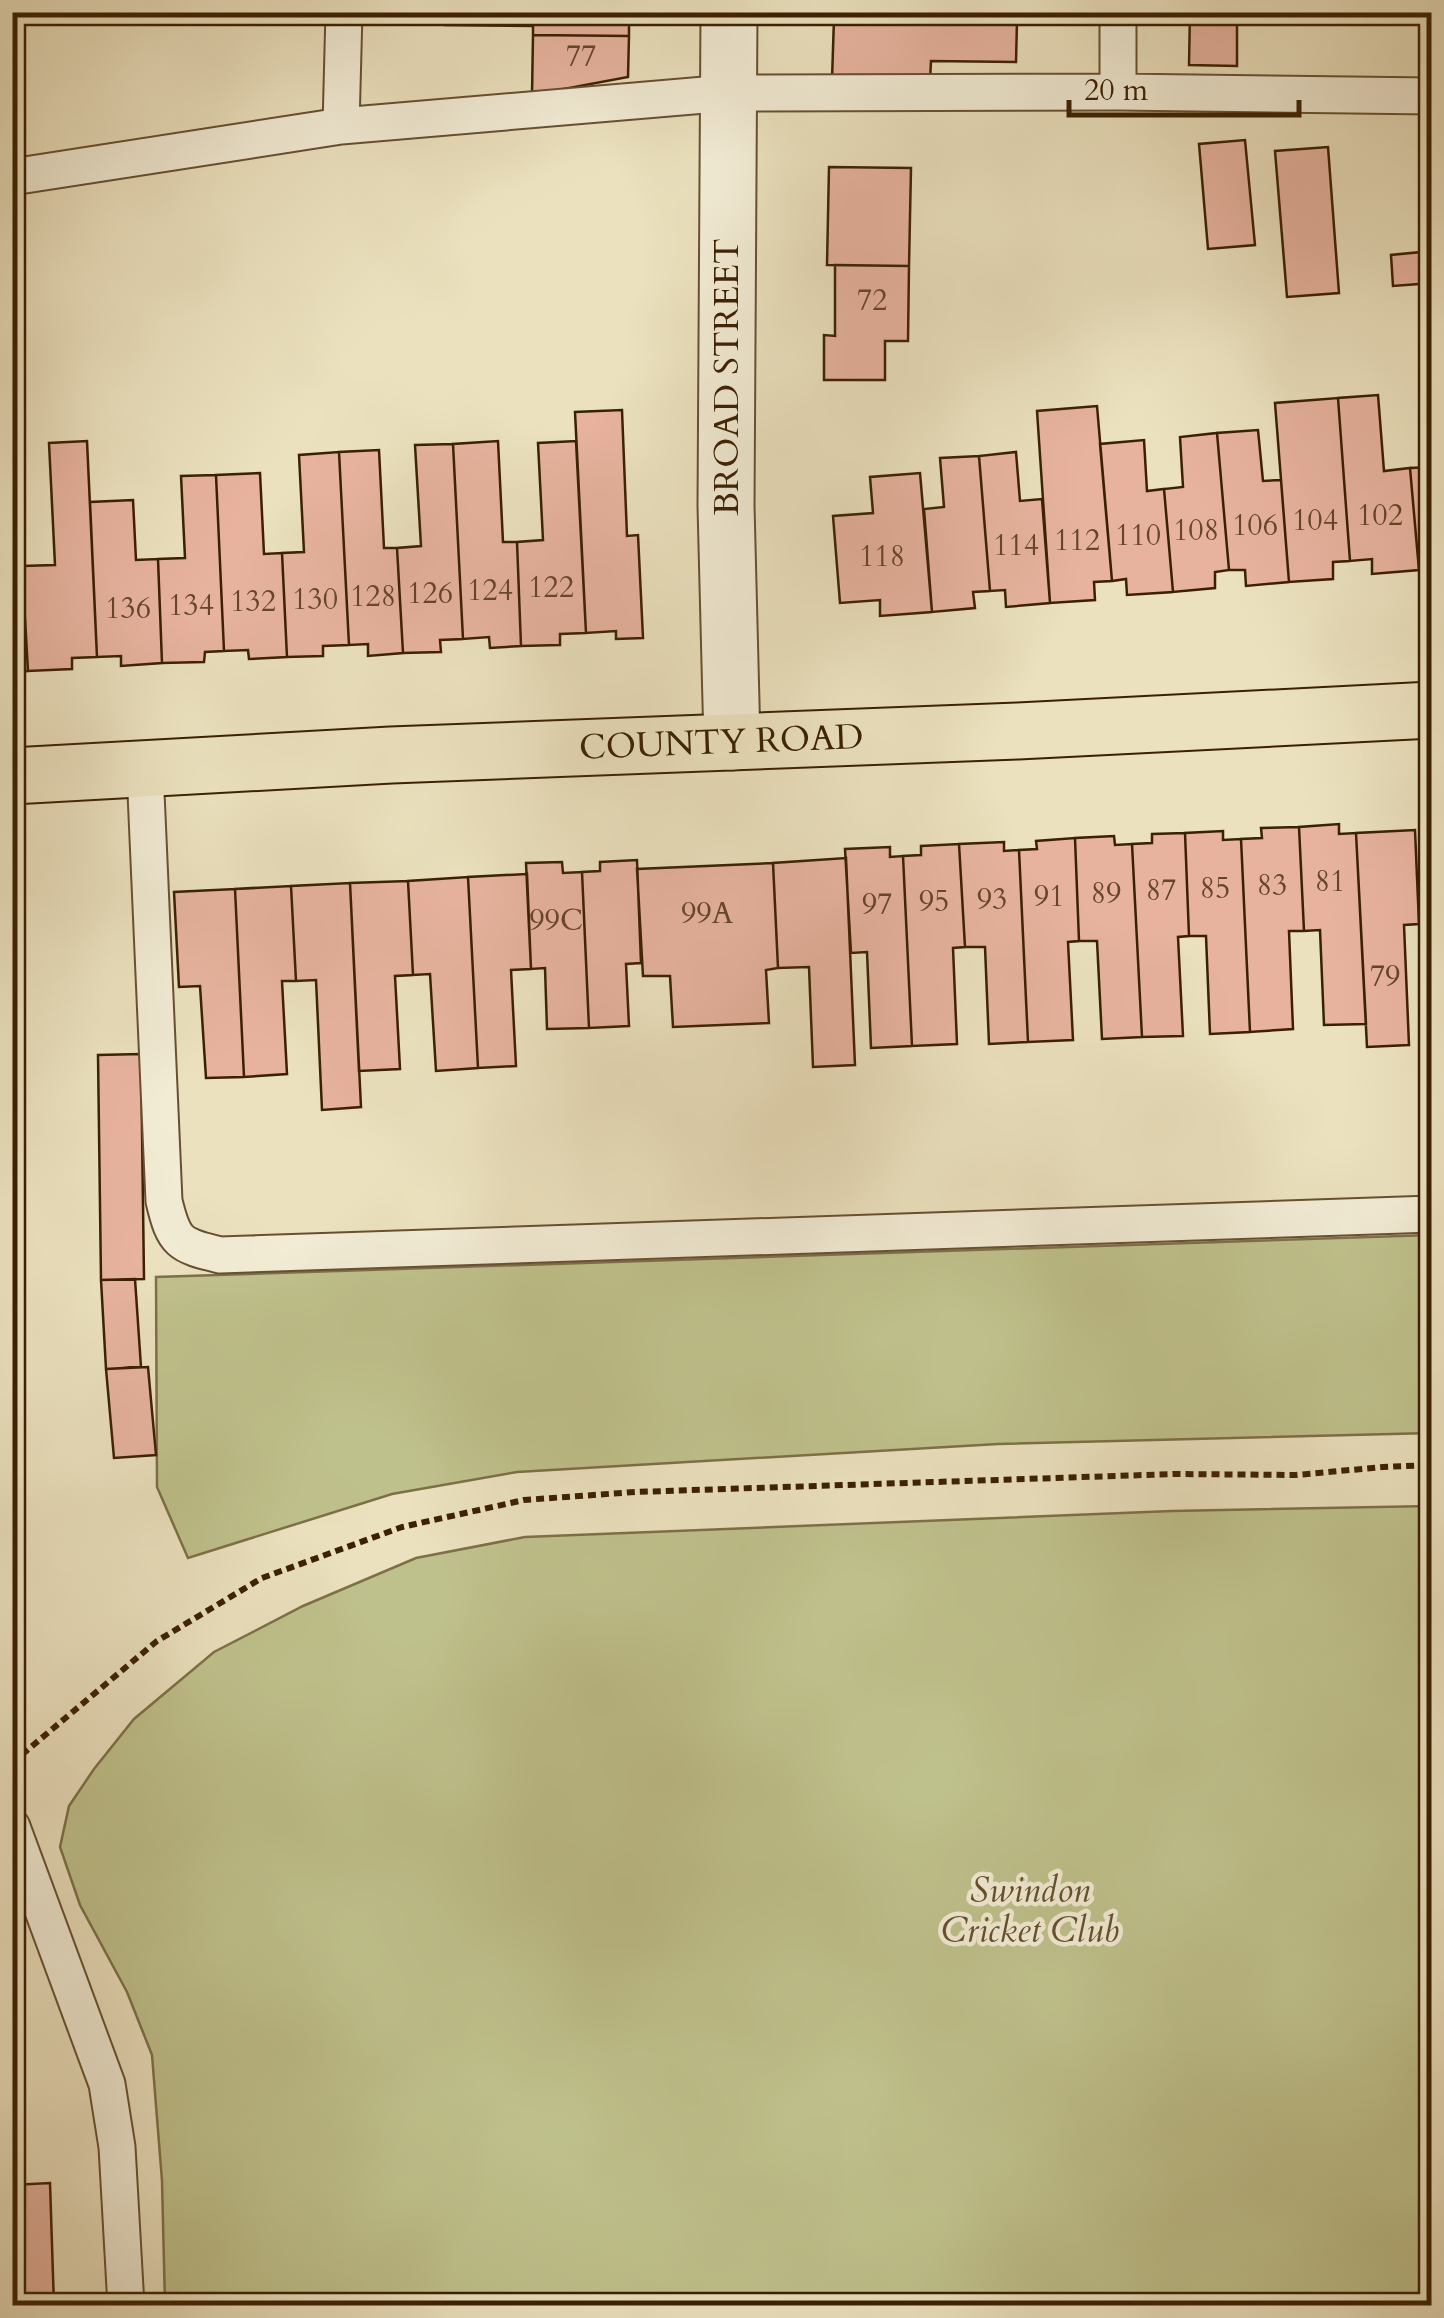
<svg xmlns="http://www.w3.org/2000/svg" width="1444" height="2318" font-family="Cardo,serif">
<style>
.green{fill:#bfc18c;stroke:#7d7047;stroke-width:2.5}
.building{fill:#e7b39f;stroke:#3b2002;stroke-width:2.5}
.lines{fill:none;stroke-linecap:round;stroke-linejoin:round}
.lane-casing{stroke:#675031;stroke-width:39}
.street-casing{stroke:#675031;stroke-width:59}
.primary-casing{stroke:#3b2002;stroke-width:59}
.path{stroke:#3b2002;stroke-width:6;stroke-dasharray:8 5;stroke-linecap:butt}
.lane{stroke:#f2ecd5;stroke-width:35}
.street{stroke:#f2ecd5;stroke-width:55}
.primary{stroke:#ebe1be;stroke-width:55}
.labels{text-anchor:middle;dominant-baseline:central;stroke-width:9;stroke-linejoin:round;paint-order:stroke}
.number-label{font-size:30px;fill:#664529}
.street-label{font-size:35px;fill:#3b2002;stroke:#f2ecd5}
.park-label{font-size:35px;font-style:italic;fill:#63502b;stroke:#f2ecd5}
</style>
<rect width="100%" height="100%" fill="#ebe1be"/>
<filter id="stains"><feTurbulence type="fractalNoise" baseFrequency=".002" numOctaves="4"/><feColorMatrix values="0 0 0 0 .2 0 0 0 0 .09 0 0 0 0 .02 0 0 0 .5 -.17"/></filter>
<radialGradient id="worn" r=".72"><stop offset=".6" stop-color="#630" stop-opacity="0"/><stop offset="1" stop-color="#630" stop-opacity=".3"/></radialGradient>
<!-- green -->
<path class="green" d="M 1431,1235 L 1431,1433 L 998,1444 L 517,1472 L 392,1494 L 188,1558 L 157,1487 L 156,1277 Z
M 1431,1506 L 1431,2305 L 165,2305 L 162,2181 L 152,2055 L 127,1992 L 80,1905 L 60,1847 L 69,1806 L 94,1769 L 134,1719 L 214,1652 L 303,1606 L 416,1558 L 525,1537 L 1172,1511 Z"/>
<!-- building -->
<path class="building" d="M 445,12 L 629,12 L 629,36 L 533,35 L 533,26 L 445,25 Z
M 834,12 L 1017,12 L 1017,21 L 834,18 Z
M 1190,12 L 1237,12 L 1237,66 L 1189,65 Z
M 1255,12 L 1289,12 L 1290,21 L 1255,21 Z
M 1394,12 L 1430,12 L 1430,22 L 1394,22 Z
M 834,18 L 1017,21 L 1016,62 L 931,61 L 930,81 L 832,80 Z
M 533,35 L 629,36 L 628,77 L 532,95 Z
M 1245,140 L 1255,245 L 1208,249 L 1199,144 Z
M 1328,147 L 1339,293 L 1287,297 L 1275,151 Z
M 829,167 L 911,168 L 909,266 L 827,265 Z
M 1432,251 L 1432,283 L 1393,286 L 1391,255 Z
M 835,265 L 909,266 L 908,341 L 885,341 L 885,380 L 824,380 L 824,335 L 835,336 Z
M 1378,395 L 1384,471 L 1410,468 L 1419,570 L 1372,574 L 1372,559 L 1350,561 L 1338,398 Z
M 1338,398 L 1350,561 L 1333,562 L 1333,579 L 1289,582 L 1275,403 Z
M 1097,406 L 1112,581 L 1094,582 L 1095,600 L 1050,603 L 1037,411 Z
M 622,410 L 627,536 L 638,535 L 643,638 L 616,639 L 616,631 L 586,633 L 575,412 Z
M 1258,430 L 1263,481 L 1281,480 L 1289,582 L 1246,586 L 1245,570 L 1229,570 L 1217,433 Z
M 1217,433 L 1229,570 L 1215,572 L 1215,588 L 1173,592 L 1164,489 L 1183,487 L 1180,437 Z
M 1144,440 L 1147,491 L 1164,489 L 1173,592 L 1127,595 L 1126,579 L 1112,581 L 1100,444 Z
M 87,441 L 97,657 L 72,658 L 72,669 L 28,671 L 22,566 L 55,565 L 49,443 Z
M 498,441 L 503,542 L 517,542 L 521,646 L 490,648 L 489,637 L 463,639 L 453,444 Z
M 576,441 L 586,633 L 560,634 L 560,645 L 521,646 L 517,542 L 543,540 L 538,443 Z
M 453,444 L 463,639 L 440,640 L 441,652 L 403,653 L 397,548 L 421,546 L 415,445 Z
M 379,450 L 384,548 L 397,548 L 403,653 L 368,656 L 368,644 L 349,645 L 339,452 Z
M 339,452 L 349,645 L 323,646 L 323,656 L 287,657 L 282,553 L 304,552 L 299,455 Z
M 1016,452 L 1020,501 L 1042,499 L 1050,603 L 1006,607 L 1005,590 L 990,591 L 979,456 Z
M 979,456 L 990,591 L 973,592 L 975,608 L 932,612 L 924,509 L 944,507 L 940,458 Z
M 1432,467 L 1432,569 L 1419,570 L 1410,468 Z
M 260,473 L 264,554 L 282,553 L 287,657 L 249,659 L 248,650 L 224,651 L 216,475 Z
M 920,473 L 932,612 L 880,616 L 880,600 L 840,603 L 833,516 L 873,513 L 870,477 Z
M 216,475 L 224,651 L 205,652 L 204,662 L 162,663 L 158,559 L 185,558 L 181,476 Z
M 133,500 L 136,560 L 158,559 L 162,663 L 121,666 L 121,656 L 97,657 L 90,502 Z
M 12,566 L 22,566 L 28,671 L 12,672 Z
M 1339,824 L 1339,834 L 1356,833 L 1366,1024 L 1324,1025 L 1320,930 L 1304,931 L 1299,827 Z
M 1299,827 L 1304,931 L 1289,931 L 1293,1029 L 1250,1032 L 1241,839 L 1262,838 L 1261,828 Z
M 1415,830 L 1419,924 L 1404,925 L 1409,1045 L 1367,1047 L 1356,833 Z
M 1223,831 L 1223,840 L 1241,839 L 1250,1032 L 1210,1034 L 1206,936 L 1189,936 L 1185,833 Z
M 1424,831 L 1432,831 L 1432,935 L 1428,935 Z
M 1185,833 L 1189,936 L 1178,937 L 1183,1036 L 1142,1037 L 1132,844 L 1152,843 L 1152,834 Z
M 1114,836 L 1115,845 L 1132,844 L 1142,1037 L 1102,1039 L 1097,941 L 1079,941 L 1075,838 Z
M 1075,838 L 1079,941 L 1068,942 L 1073,1040 L 1028,1042 L 1019,850 L 1037,849 L 1036,841 Z
M 1004,842 L 1004,851 L 1019,850 L 1028,1042 L 989,1044 L 985,947 L 965,947 L 959,844 Z
M 959,844 L 965,947 L 953,948 L 957,1044 L 912,1046 L 903,856 L 921,855 L 921,846 Z
M 890,847 L 890,857 L 903,856 L 912,1046 L 871,1048 L 867,952 L 851,953 L 845,849 Z
M 846,858 L 855,1065 L 813,1067 L 809,967 L 778,968 L 773,863 Z
M 637,860 L 641,963 L 626,964 L 629,1026 L 589,1028 L 582,872 L 600,871 L 600,862 Z
M 562,862 L 563,873 L 582,872 L 589,1028 L 547,1029 L 545,968 L 531,969 L 526,863 Z
M 773,863 L 778,968 L 766,970 L 769,1023 L 673,1027 L 670,976 L 643,976 L 637,869 Z
M 527,874 L 531,969 L 511,970 L 516,1066 L 478,1068 L 468,877 Z
M 468,877 L 478,1068 L 436,1071 L 430,974 L 413,975 L 408,881 Z
M 408,881 L 413,975 L 395,976 L 400,1069 L 359,1071 L 350,883 Z
M 350,883 L 361,1107 L 322,1110 L 316,980 L 296,981 L 291,886 Z
M 291,886 L 296,981 L 282,981 L 287,1074 L 244,1077 L 235,889 Z
M 235,889 L 244,1077 L 206,1078 L 200,986 L 179,987 L 174,892 Z
M 141,1054 L 144,1279 L 101,1280 L 98,1055 Z
M 135,1279 L 141,1367 L 106,1369 L 101,1280 Z
M 148,1367 L 156,1455 L 114,1458 L 106,1369 Z
M 50,2183 L 54,2306 L 12,2306 L 12,2185 Z"/>
<g class="lines">
<defs>
<path id="lane" d="M 1118,92 L 1118,12
M 341,126 L 344,12
M 12,177 L 341,126 L 728,93 L 1118,92 L 1432,96
M 145,770 L 164,1201 C 174,1243 179,1245 220,1255 L 1432,1214
M 12,1827 L 107,2084 L 117,2147 L 126,2306"/>
<path id="street" d="M 729,12 L 726,506 L 732,742"/>
<g id="primary">
<path id="s1" d="M 12,776 L 391,755 L 1018,731 L 1432,710"/>
</g>
</defs>
<!-- lane casing -->
<use href="#lane" class="lane-casing"/>
<!-- street casing -->
<use href="#street" class="street-casing"/>
<!-- primary casing -->
<use href="#primary" class="primary-casing"/>
<!-- path -->
<path class="path" d="M 12,1763 L 157,1641 L 262,1578 L 402,1527 L 524,1500 L 635,1492 L 1175,1474 L 1296,1475 L 1383,1467 L 1432,1465"/>
<!-- lane -->
<use href="#lane" class="lane"/>
<!-- street -->
<use href="#street" class="street"/>
<!-- primary -->
<use href="#primary" class="primary"/>
</g>
<g class="labels">
<!-- number labels -->
<g class="number-label">
<text x="581" y="56">77</text>
<text x="872" y="300">72</text>
<text x="1380" y="515">102</text>
<text x="1315" y="520">104</text>
<text x="1255" y="525">106</text>
<text x="1196" y="530">108</text>
<text x="1138" y="535">110</text>
<text x="1077" y="540">112</text>
<text x="1016" y="545">114</text>
<text x="882" y="556">118</text>
<text x="551" y="587">122</text>
<text x="490" y="590">124</text>
<text x="430" y="593">126</text>
<text x="373" y="596">128</text>
<text x="315" y="599">130</text>
<text x="253" y="601">132</text>
<text x="191" y="605">134</text>
<text x="128" y="608">136</text>
<text x="1330" y="881">81</text>
<text x="1272" y="885">83</text>
<text x="1215" y="888">85</text>
<text x="1161" y="890">87</text>
<text x="1106" y="893">89</text>
<text x="1049" y="896">91</text>
<text x="992" y="899">93</text>
<text x="934" y="901">95</text>
<text x="877" y="904">97</text>
<text x="707" y="913">99A</text>
<text x="556" y="920">99C</text>
<text x="1385" y="976">79</text>
</g>
<!-- street labels -->
<g class="street-label">
<text transform="translate(727 377) rotate(-90)">BROAD STREET</text>
<text stroke="none"><textPath href="#s1" startOffset="710">COUNTY ROAD</textPath></text>
</g>
<!-- park labels -->
<g class="park-label">
<text x="1030" y="1891">Swindon<tspan x="1030" dy="40">Cricket Club</tspan></text>
</g>
</g>
<!-- margin -->
<rect width="1444" height="2318" fill="none" stroke="#ebe1be" stroke-width="50"/>
<rect x="15" y="15" width="1414" height="2288" fill="none" stroke="#3b2002" stroke-width="5"/>
<rect x="25" y="25" width="1394" height="2268" fill="none" stroke="#3b2002" stroke-width="2.5"/>
<!-- scale -->
<path d="M1069 100v15h230v-15" fill="none" stroke="#3b2002" stroke-width="5"/>
<text x="1084" y="100" font-size="30" fill="#3b2002" stroke="#f2ecd5" stroke-width="8" paint-order="stroke">20 m</text>
<rect width="100%" height="100%" filter="url(#stains)"/>
<rect width="100%" height="100%" fill="url(#worn)"/>
</svg>
